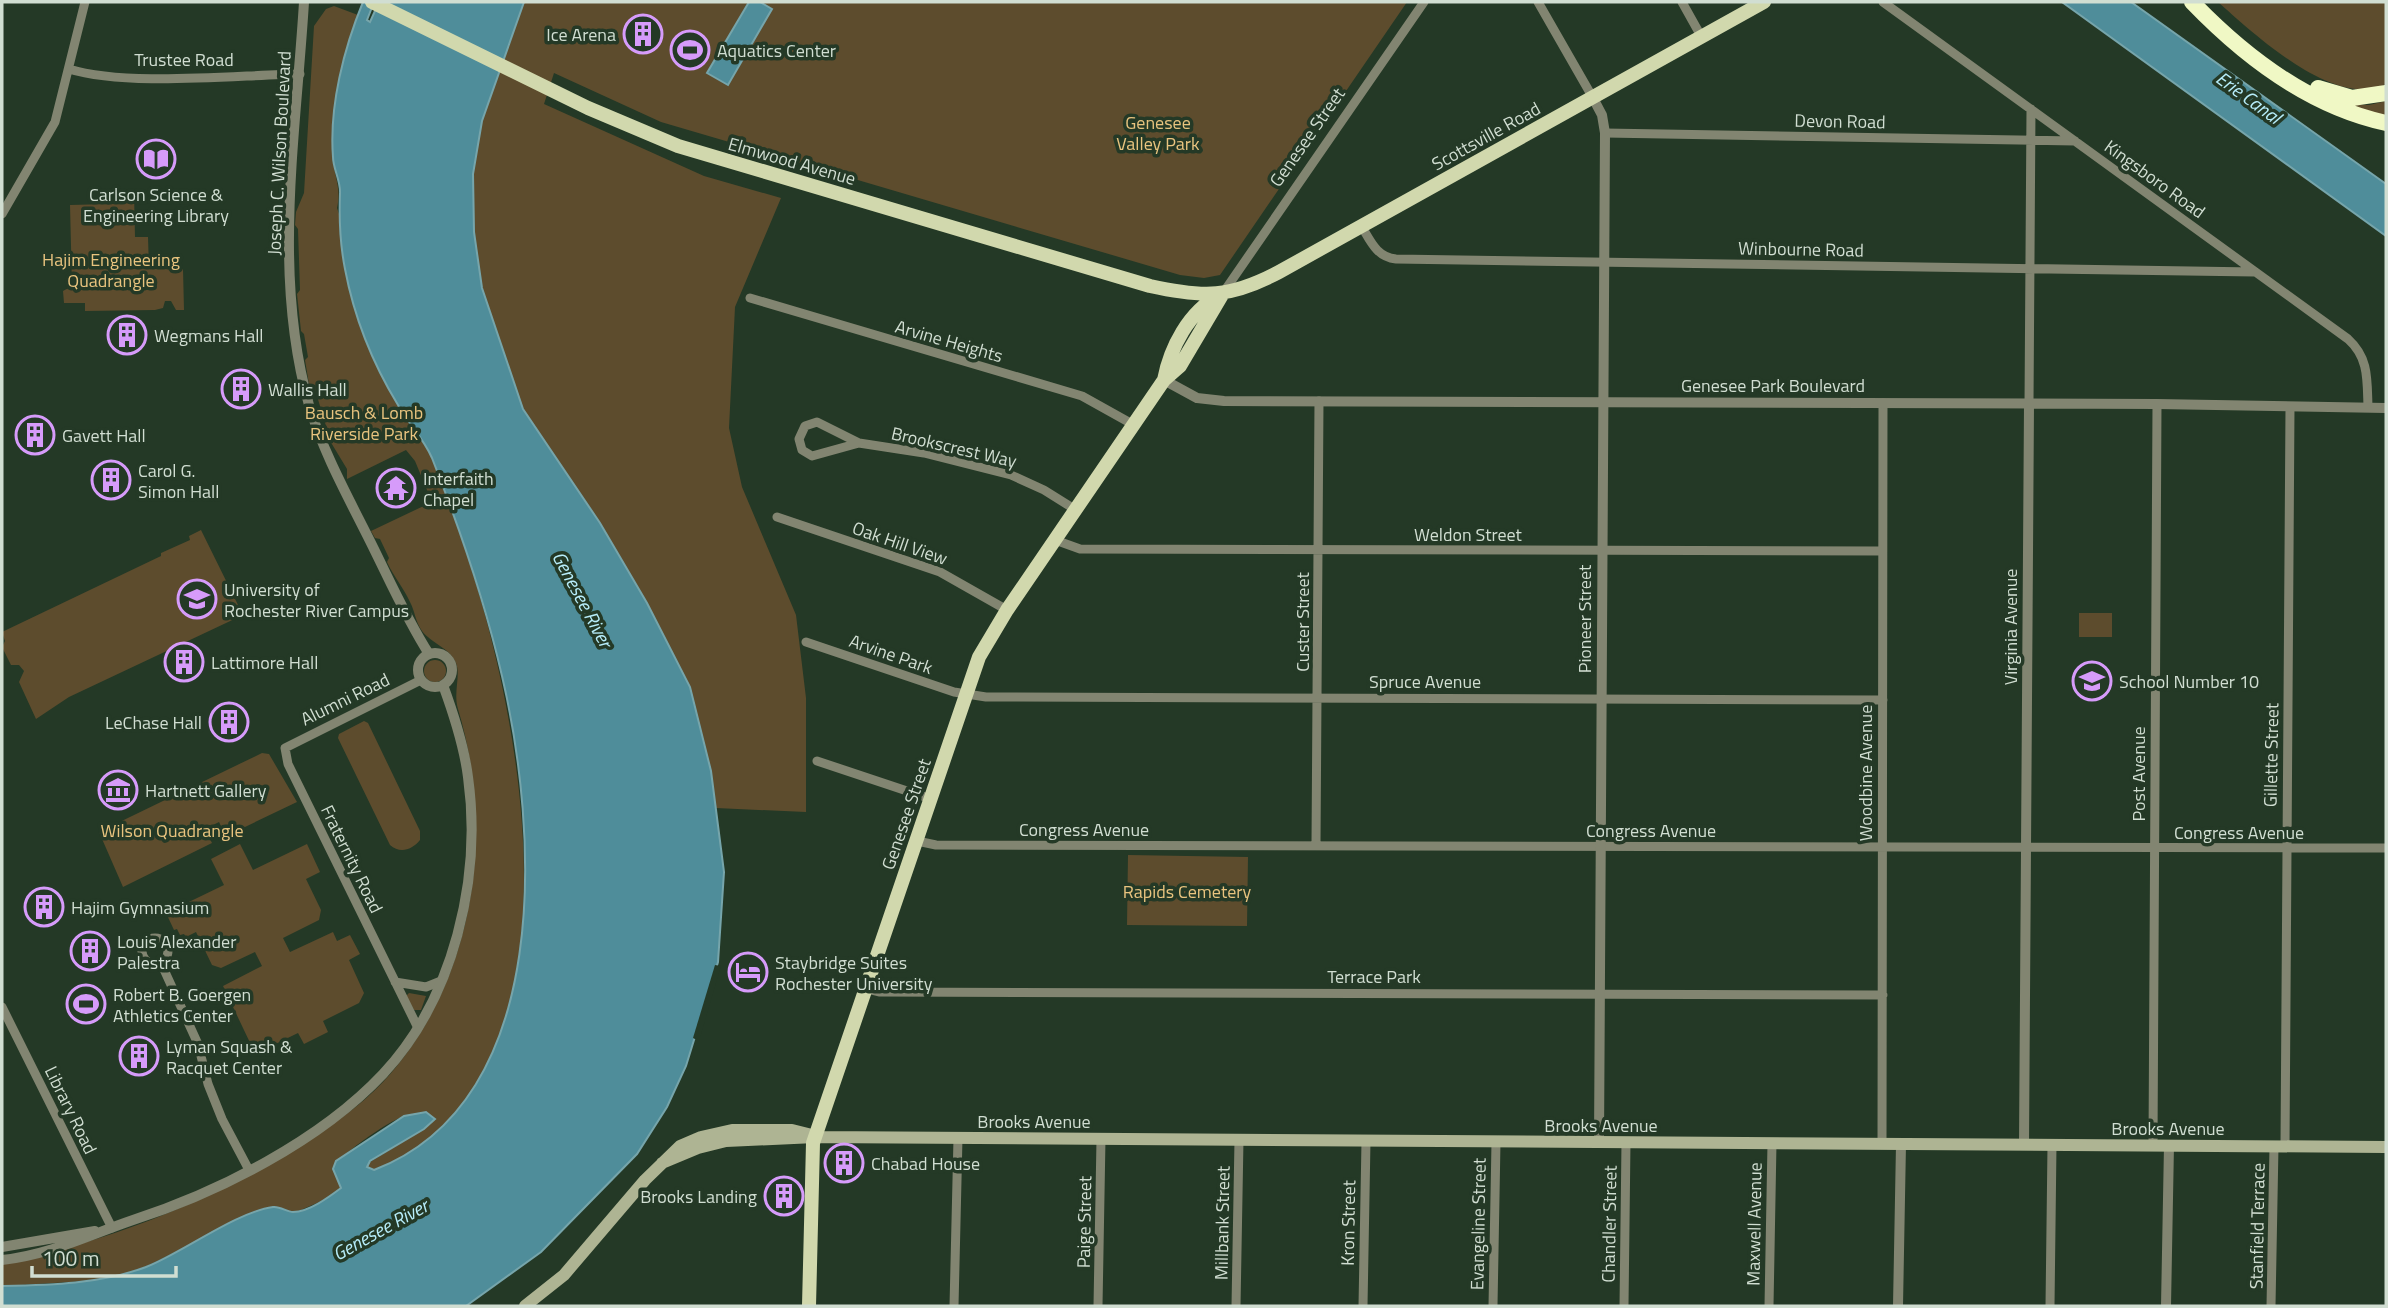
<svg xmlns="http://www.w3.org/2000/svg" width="2388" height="1308" font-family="'Titillium Web',sans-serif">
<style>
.green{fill:#5d4c2d}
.water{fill:#4f8d9a;stroke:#76a5ab;stroke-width:2}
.pier{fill:#243926}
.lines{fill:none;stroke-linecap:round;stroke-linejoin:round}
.minor{stroke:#828571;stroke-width:9}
.tertiary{stroke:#828571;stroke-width:10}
.secondary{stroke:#aeb493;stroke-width:12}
.primary{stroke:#d1d8ad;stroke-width:14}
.motorway{stroke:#f0f8c5;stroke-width:16}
.labels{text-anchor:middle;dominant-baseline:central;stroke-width:7;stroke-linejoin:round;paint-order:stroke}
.poi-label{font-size:18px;fill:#d1ded2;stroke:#243926;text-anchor:start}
.street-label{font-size:18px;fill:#d1ded2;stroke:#243926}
.park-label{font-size:18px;fill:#e9c47f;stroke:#243926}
.water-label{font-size:19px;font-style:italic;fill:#b7edfa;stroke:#243926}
</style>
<rect width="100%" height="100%" fill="#243926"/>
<!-- green -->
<path class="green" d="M 524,2 L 1407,2 L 1220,275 L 1204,278 L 1180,275 L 661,122 L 554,73 L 544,104 L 704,176 L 781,198 L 735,307 L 729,428 L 742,487 L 796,615 L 806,698 L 806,812 L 716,808 L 711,771 L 690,687 L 647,603 L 600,523 L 523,409 L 482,288 L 474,232 L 473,174 L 482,121 Z
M 2218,2 L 2386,2 L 2386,84 C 2336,111 2253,33 2218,2 Z
M 334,6 L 358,15 C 340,58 332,108 333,155 C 333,175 342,186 337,208 C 353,255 368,302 383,349 C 390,371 395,394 404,414 C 410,429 423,440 430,454 C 444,482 453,514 463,543 C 522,714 596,1084 374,1171 L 367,1167 L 370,1162 L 424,1129 L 435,1118 C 426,1118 415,1115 406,1116 C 392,1118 338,1156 333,1169 L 342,1188 L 326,1199 L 294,1213 L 274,1207 L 234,1223 L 147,1266 L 124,1274 L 88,1281 L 2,1286 L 2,1263 C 107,1242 204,1204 295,1148 C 327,1128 358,1109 384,1081 C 474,983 496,835 458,709 C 453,692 461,676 456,663 C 450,648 431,643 422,631 C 415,621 415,611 410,602 C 403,587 394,577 387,562 L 389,558 L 380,539 L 375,538 L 371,531 L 432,502 L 415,461 L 406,450 L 347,479 L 347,469 L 324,431 L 326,426 L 314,386 L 309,384 L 305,360 L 308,357 L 304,334 L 301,331 L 297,294 L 300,290 L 298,229 L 295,225 L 296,212 L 304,193 L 314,26 L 326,9 Z
M 2386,101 L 2386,118 L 2343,104 L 2369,105 Z
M 111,194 L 134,194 L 135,237 L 148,237 L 149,269 L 183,269 L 184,310 L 176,310 L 171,301 L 165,301 L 163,308 L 155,310 L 85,311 L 85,303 L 64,303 L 63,291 L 72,286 L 70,205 L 110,204 Z
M 201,530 L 243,615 L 69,697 L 36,719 L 19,682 L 24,671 L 19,665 L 11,665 L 2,647 L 5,641 L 2,632 L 161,556 L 161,553 L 190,540 L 189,536 Z
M 2079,613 L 2112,613 L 2112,637 L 2079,637 Z
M424 671a11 11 0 1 1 22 0a11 11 0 1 1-22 0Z
M 364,721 L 368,723 L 420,831 L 420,840 C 412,850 400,854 390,845 L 338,738 L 339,734 Z
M 262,753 L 269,754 L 297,802 L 226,836 L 219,822 L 205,829 L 212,843 L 123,887 L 99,832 Z
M 240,844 L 253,870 L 307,844 L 320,872 L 306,879 L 321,910 L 319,920 L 283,938 L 290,952 L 333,932 L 337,941 L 350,935 L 360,954 L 349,960 L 364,993 L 359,1003 L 323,1021 L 328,1032 L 304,1044 L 298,1033 L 259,1052 L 253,1049 L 223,986 L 262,966 L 255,952 L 221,968 L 212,965 L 196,932 L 186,937 L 184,934 L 180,935 L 177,929 L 174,930 L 166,913 L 224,885 L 211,859 Z
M 1128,855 L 1248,857 L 1247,926 L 1127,925 Z
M 409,993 L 426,996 L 421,1010 L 414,1010 L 406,996 Z"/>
<!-- water -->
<path class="water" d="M 363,2 L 374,2 L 367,20 L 370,22 L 379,2 L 524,2 L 482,121 L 473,174 L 474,232 L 482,288 L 523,409 L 600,523 L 647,603 L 690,687 L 711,771 L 724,872 L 718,962 L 686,1066 L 667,1107 L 637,1154 L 541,1252 L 466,1306 L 2,1306 L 2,1286 C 49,1285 101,1284 146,1267 C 182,1253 236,1212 273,1207 C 280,1206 287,1212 293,1212 C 309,1212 329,1197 341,1188 L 333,1169 L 336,1161 L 404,1116 L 426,1112 L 435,1119 L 424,1129 L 370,1161 L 367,1167 L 374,1170 C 555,1100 538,830 502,676 C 485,602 460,529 432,458 C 424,439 408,423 398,405 C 373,364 354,317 345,269 C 340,244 339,219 340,194 C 341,181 333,169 333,157 C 329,106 344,48 363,2 Z
M 749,2 L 760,2 L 772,9 L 728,85 L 707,73 Z
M 2062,2 L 2131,2 L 2386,184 L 2386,236 Z"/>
<!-- pier -->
<path class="pier" d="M 715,965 L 721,966 L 699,1041 L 693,1038 Z"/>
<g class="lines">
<!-- minor -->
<path class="minor" d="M 1538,2 L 1593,98
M 1682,2 L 1701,36
M 1883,2 L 2348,339 C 2369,358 2367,379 2368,407
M 69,69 C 127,87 236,75 300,74
M 1605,133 L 2075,141
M 2,214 L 55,122 L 85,2
M 1362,227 C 1371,242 1377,257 1396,259 L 2255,272
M 1223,293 L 1424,2
M 750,298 L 1082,396 L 1134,425
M 2029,404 L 2031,109
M 859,443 L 817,422 L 805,426 L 799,439 L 802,450 L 812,456 L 859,443 L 924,453 L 1011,475 L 1044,490 L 1076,510
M 777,517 L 940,572 L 1007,610
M 1055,540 L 1080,549 L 1882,551
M 806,642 L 954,692 L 986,697 L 1883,700
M 817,761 L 931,799
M 917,841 L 936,845 L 2386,848
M 1316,844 L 1319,401
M142 951a13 13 0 1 1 26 0a13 13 0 1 1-26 0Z
M 161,963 L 198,1044 L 208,1084 L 222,1119 L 249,1170
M 395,982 L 426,987 L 441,981
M 867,989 L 879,992 L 1883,995
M 2,1007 L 112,1228
M 418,1028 L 288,764 L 285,748 L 421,680
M 1882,1144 L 1883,403
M 2153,1145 L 2157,404
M 2285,1146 L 2290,407
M 954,1306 L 958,1138
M 1098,1306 L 1101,1139
M 1236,1306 L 1239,1140
M 1363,1306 L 1366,1141
M 1493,1306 L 1496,1142
M 1624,1306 L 1626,1142
M 1769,1306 L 1772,1143
M 2050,1306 L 2052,1145
M 2271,1306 L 2274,1146"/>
<!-- tertiary -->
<path class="tertiary" d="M 304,2 C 296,134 272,275 309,405 C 323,452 348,497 370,541 C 389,579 406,618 429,654
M 1593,98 L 1602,115 L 1605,133 L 1599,1142
M 1164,380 L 1197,398 L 1224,401 L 2157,404 L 2386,408
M418 670a17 17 0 1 1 34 0a17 17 0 1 1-34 0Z
M 2024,1145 L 2029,404
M 2,1247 L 95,1231
M 2,1260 C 49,1255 89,1235 133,1220 C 219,1192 320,1141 383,1074 C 454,998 482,878 468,777 C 464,745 454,715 443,685
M 1898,1306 L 1901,1144
M 2166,1306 L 2169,1145"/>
<!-- secondary -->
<path class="secondary" d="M 662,1163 L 698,1148 L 726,1141 L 815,1137 L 2386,1147
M 525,1306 L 564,1275 L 645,1180 L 680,1146 L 701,1137 L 732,1130 L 792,1130 L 812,1135"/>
<!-- primary -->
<path class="primary" d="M 372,2 L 588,108 L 678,146 L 1150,286 C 1204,298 1230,298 1279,272 L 1764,2
M 1164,380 C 1170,348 1189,311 1219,296
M 809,1306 L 813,1143 L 979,657 L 1007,610 L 1164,380 L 1180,366 L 1222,295"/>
<!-- motorway -->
<path class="motorway" d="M 2192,2 C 2244,56 2311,107 2386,123
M 2318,88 L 2352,98 L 2386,93"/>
</g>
<!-- icons -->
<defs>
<symbol id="building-ring" viewBox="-11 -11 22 22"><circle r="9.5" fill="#243926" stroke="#d69bfa" stroke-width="1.5"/><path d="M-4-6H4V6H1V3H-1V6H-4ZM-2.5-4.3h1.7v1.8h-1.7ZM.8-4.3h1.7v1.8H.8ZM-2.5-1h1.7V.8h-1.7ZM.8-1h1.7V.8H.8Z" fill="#d69bfa"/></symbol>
<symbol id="stadium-ring" viewBox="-11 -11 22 22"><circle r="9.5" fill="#243926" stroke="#d69bfa" stroke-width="1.5"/><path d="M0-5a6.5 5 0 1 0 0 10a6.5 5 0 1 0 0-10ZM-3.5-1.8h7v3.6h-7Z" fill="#d69bfa"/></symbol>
<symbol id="library-ring" viewBox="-11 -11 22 22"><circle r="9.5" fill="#243926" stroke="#d69bfa" stroke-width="1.5"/><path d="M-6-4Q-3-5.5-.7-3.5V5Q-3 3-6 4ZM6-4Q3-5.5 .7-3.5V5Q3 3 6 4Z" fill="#d69bfa"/></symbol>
<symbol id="temple-ring" viewBox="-11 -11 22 22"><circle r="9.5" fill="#243926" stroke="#d69bfa" stroke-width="1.5"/><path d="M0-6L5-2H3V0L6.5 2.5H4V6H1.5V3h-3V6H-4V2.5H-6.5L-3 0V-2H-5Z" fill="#d69bfa"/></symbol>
<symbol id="university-ring" viewBox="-11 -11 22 22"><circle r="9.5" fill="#243926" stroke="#d69bfa" stroke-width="1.5"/><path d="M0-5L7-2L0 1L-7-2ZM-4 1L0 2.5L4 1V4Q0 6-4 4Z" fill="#d69bfa"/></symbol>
<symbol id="school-ring" viewBox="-11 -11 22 22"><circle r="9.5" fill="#243926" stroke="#d69bfa" stroke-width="1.5"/><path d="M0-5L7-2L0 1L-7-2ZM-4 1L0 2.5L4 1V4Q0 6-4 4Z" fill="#d69bfa"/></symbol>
<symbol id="museum-ring" viewBox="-11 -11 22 22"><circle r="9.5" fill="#243926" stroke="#d69bfa" stroke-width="1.5"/><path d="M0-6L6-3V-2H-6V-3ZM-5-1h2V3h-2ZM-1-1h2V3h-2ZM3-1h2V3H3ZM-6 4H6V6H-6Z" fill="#d69bfa"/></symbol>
<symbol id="hotel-ring" viewBox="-11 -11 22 22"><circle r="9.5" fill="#243926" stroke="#d69bfa" stroke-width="1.5"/><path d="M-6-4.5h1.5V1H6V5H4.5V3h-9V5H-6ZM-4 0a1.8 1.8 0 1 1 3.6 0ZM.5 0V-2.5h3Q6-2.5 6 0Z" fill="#d69bfa"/></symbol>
</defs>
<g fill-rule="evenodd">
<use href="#building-ring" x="621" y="12" width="44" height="44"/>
<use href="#stadium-ring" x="668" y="28" width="44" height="44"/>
<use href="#library-ring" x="134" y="137" width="44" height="44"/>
<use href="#building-ring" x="105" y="313" width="44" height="44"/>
<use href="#building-ring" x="219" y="367" width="44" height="44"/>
<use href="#building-ring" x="13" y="413" width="44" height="44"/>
<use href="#building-ring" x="89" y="458" width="44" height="44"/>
<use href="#temple-ring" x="374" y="466" width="44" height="44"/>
<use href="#university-ring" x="175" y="577" width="44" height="44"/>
<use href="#building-ring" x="162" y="640" width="44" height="44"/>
<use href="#school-ring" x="2070" y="659" width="44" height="44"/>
<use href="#building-ring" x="207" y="700" width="44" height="44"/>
<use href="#museum-ring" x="96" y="768" width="44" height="44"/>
<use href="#building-ring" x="22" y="885" width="44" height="44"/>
<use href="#building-ring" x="68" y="929" width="44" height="44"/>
<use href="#hotel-ring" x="726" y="950" width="44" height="44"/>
<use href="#stadium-ring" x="64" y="982" width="44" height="44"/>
<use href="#building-ring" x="117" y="1034" width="44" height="44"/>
<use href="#building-ring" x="822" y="1141" width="44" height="44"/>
<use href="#building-ring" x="762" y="1174" width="44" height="44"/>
</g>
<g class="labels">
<!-- poi labels -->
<g class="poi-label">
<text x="616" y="34" text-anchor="end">Ice Arena</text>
<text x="717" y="50">Aquatics Center</text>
<text x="156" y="194" text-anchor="middle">Carlson Science &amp;<tspan x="156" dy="21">Engineering Library</tspan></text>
<text x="154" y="335">Wegmans Hall</text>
<text x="268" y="389">Wallis Hall</text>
<text x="62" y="435">Gavett Hall</text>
<text x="138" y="470">Carol G.<tspan x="138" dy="21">Simon Hall</tspan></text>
<text x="423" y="478">Interfaith<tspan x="423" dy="21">Chapel</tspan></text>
<text x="224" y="589">University of<tspan x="224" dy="21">Rochester River Campus</tspan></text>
<text x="211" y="662">Lattimore Hall</text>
<text x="2119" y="681">School Number 10</text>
<text x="202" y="722" text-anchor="end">LeChase Hall</text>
<text x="145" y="790">Hartnett Gallery</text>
<text x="71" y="907">Hajim Gymnasium</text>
<text x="117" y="941">Louis Alexander<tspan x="117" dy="21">Palestra</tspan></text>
<text x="775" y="962">Staybridge Suites<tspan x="775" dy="21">Rochester University</tspan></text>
<text x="113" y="994">Robert B. Goergen<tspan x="113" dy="21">Athletics Center</tspan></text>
<text x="166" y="1046">Lyman Squash &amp;<tspan x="166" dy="21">Racquet Center</tspan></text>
<text x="871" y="1163">Chabad House</text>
<text x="757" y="1196" text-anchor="end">Brooks Landing</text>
</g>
<!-- street labels -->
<g class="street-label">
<text x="184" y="59">Trustee Road</text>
<text transform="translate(1840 121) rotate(1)">Devon Road</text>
<text transform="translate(1486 136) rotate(-29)">Scottsville Road</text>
<text transform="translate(1307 137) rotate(-55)">Genesee Street</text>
<text transform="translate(279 153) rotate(-87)">Joseph C. Wilson Boulevard</text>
<text transform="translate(792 161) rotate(16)">Elmwood Avenue</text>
<text transform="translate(2155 179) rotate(36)">Kingsboro Road</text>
<text transform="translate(1801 249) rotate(1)">Winbourne Road</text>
<text transform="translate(949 341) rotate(16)">Arvine Heights</text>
<text x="1773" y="385">Genesee Park Boulevard</text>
<text transform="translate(954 447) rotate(13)">Brookscrest Way</text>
<text x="1468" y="534">Weldon Street</text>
<text transform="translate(900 543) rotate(19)">Oak Hill View</text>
<text transform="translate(1584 619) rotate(-90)">Pioneer Street</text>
<text transform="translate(1302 622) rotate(-90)">Custer Street</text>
<text transform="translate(2010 627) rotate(-90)">Virginia Avenue</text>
<text transform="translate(891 654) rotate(19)">Arvine Park</text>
<text x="1425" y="681">Spruce Avenue</text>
<text transform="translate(345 699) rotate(-26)">Alumni Road</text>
<text transform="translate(2271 755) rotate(-89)">Gillette Street</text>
<text transform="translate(1865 773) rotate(-90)">Woodbine Avenue</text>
<text transform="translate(2138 774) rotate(-90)">Post Avenue</text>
<text transform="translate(906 814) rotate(-71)">Genesee Street</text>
<text x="1084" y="829">Congress Avenue</text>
<text x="1651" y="830">Congress Avenue</text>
<text x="2239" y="832">Congress Avenue</text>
<text transform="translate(352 859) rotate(64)">Fraternity Road</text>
<text x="1374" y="976">Terrace Park</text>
<text transform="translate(71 1110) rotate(64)">Library Road</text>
<text x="1034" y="1121">Brooks Avenue</text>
<text x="1601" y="1125">Brooks Avenue</text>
<text x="2168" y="1128">Brooks Avenue</text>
<text transform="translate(1084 1222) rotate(-89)">Paige Street</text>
<text transform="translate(1222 1223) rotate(-89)">Millbank Street</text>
<text transform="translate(1348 1223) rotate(-89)">Kron Street</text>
<text transform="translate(1478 1224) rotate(-89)">Evangeline Street</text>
<text transform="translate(1609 1224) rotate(-89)">Chandler Street</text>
<text transform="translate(1754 1224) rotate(-89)">Maxwell Avenue</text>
<text transform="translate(2257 1226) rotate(-89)">Stanfield Terrace</text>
</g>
<!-- park labels -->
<g class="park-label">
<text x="1158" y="122">Genesee<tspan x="1158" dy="21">Valley Park</tspan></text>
<text x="111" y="259">Hajim Engineering<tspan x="111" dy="21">Quadrangle</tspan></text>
<text x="364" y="412">Bausch &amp; Lomb<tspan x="364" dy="21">Riverside Park</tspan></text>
<text x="172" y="830">Wilson Quadrangle</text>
<text x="1187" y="891">Rapids Cemetery</text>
</g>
<!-- water labels -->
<g class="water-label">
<text transform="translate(2249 97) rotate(36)">Erie Canal</text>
<text transform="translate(583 599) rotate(62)">Genesee River</text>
<text transform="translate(380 1229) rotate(-29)">Genesee River</text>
</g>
</g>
<!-- border -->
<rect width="2388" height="1308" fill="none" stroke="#d1ded2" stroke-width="7"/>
<!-- scale -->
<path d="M32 1266v10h144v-10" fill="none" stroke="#d1ded2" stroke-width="3.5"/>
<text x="42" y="1266" font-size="21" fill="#d1ded2" stroke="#243926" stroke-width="5" paint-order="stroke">100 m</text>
</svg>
